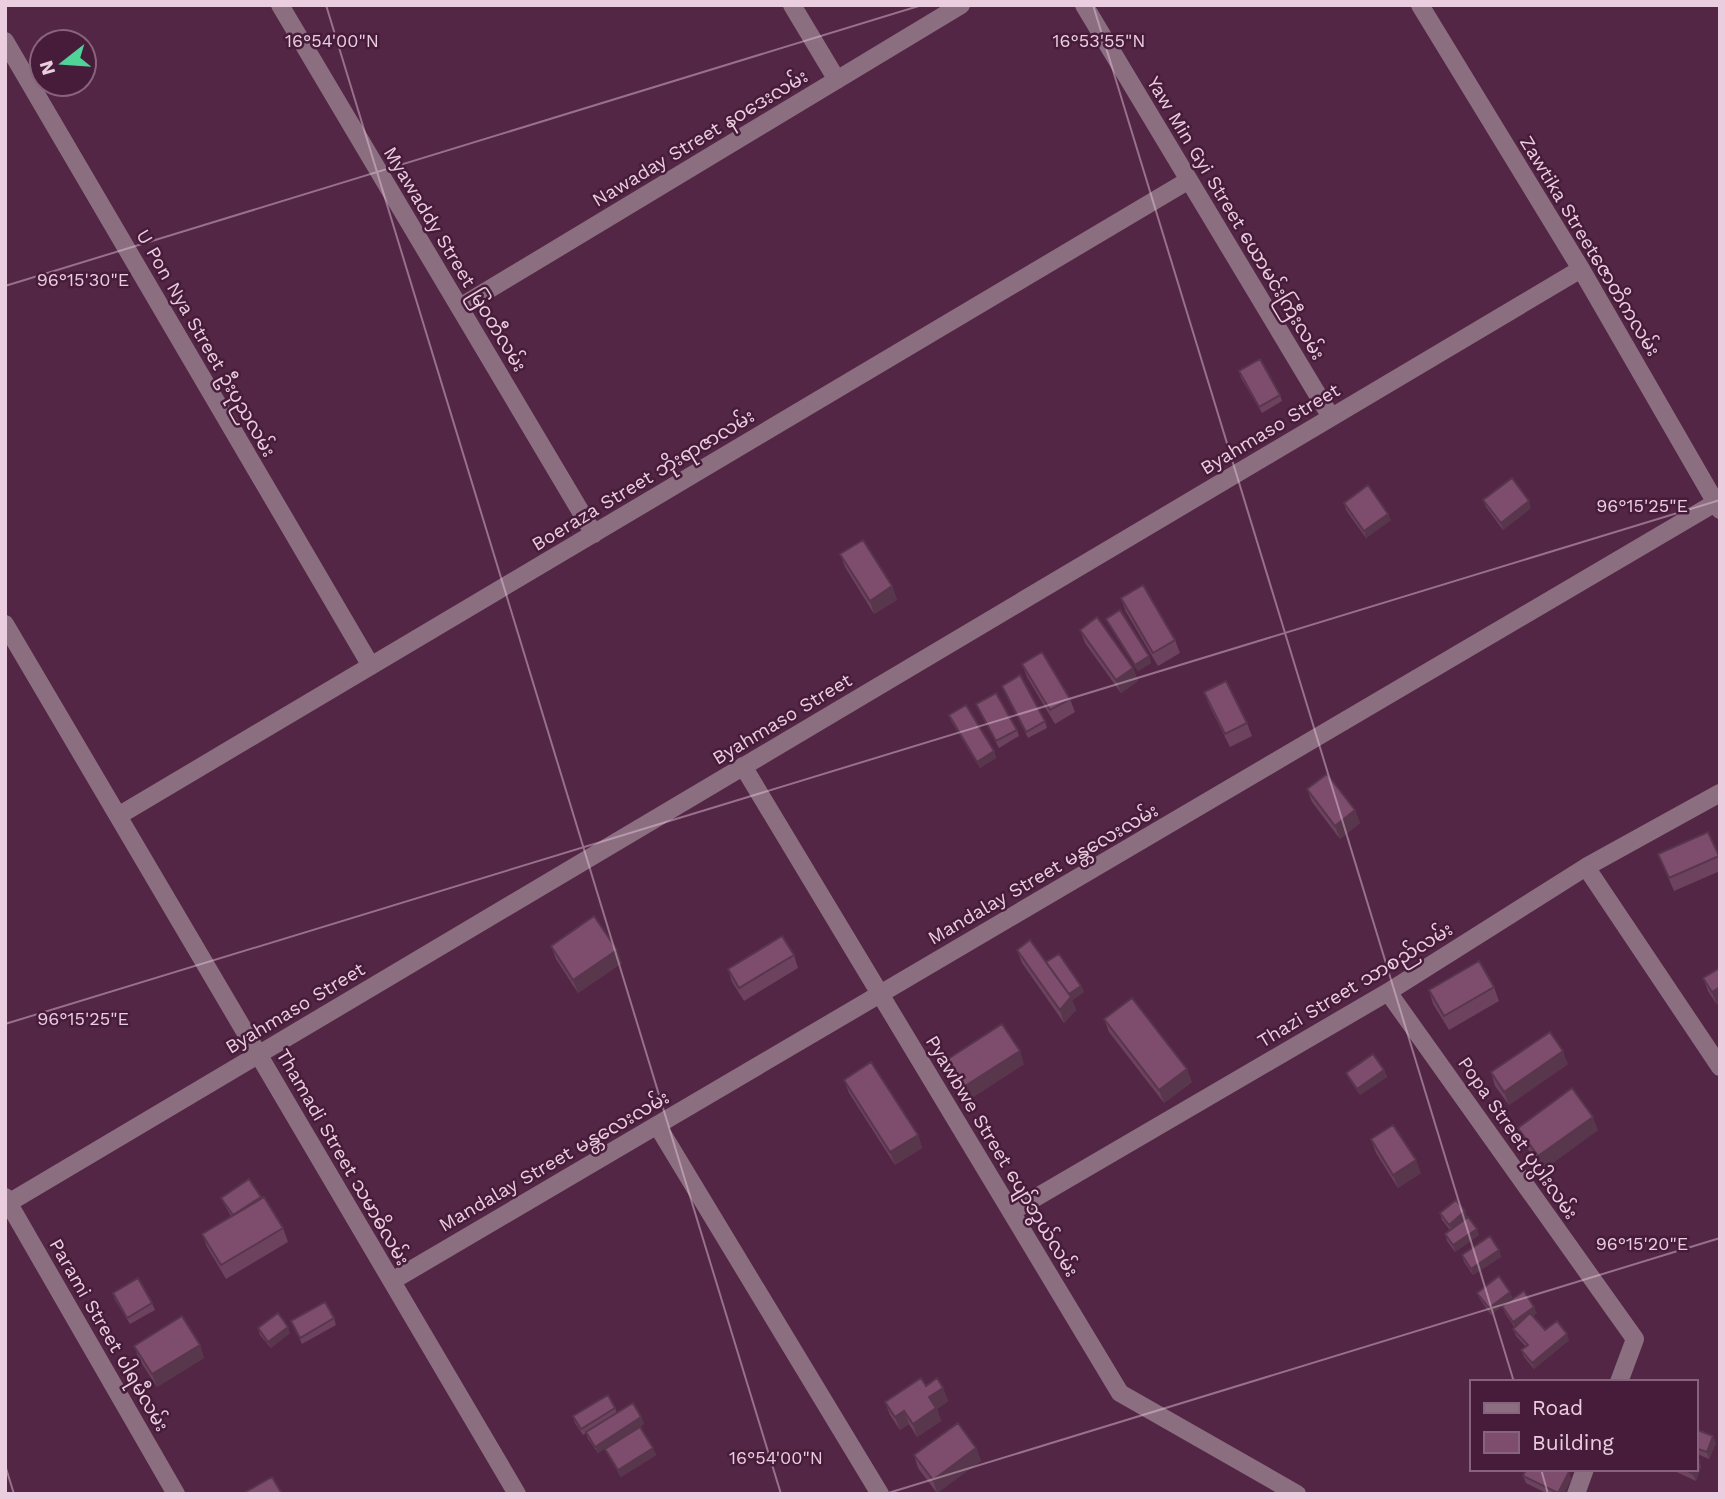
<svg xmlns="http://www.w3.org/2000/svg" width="1725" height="1499" font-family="'Work Sans','Noto Sans Myanmar',sans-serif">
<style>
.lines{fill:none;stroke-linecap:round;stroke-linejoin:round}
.minor{stroke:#8c6e81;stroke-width:18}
.wall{fill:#6c425e}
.shaded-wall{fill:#58364c}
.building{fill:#7e4d6d;stroke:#58364c;stroke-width:2}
.ticks{fill:none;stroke:#eacddf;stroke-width:2;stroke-opacity:0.45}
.labels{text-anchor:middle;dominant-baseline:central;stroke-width:5;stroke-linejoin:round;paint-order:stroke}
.street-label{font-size:19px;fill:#eacddf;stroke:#471c3a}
.ticks-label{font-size:18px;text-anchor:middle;fill:#eacddf;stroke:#471c3a;stroke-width:5;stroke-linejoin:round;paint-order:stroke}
</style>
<rect width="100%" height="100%" fill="#532645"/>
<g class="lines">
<!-- minor -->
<path class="minor" d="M 280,5 L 594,534
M 792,5 L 837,80
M 1084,5 L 1331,417
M 1420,5 L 1581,269 L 1720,510
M 5,41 L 371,666
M 460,307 L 961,5
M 5,624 L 517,1494
M 743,766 L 1120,1393 L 1297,1494
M 118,816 L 1189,180
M 1586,867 L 1720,1067
M 1388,992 L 1635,1339 L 1619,1382
M 657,1125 L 880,1494
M 5,1197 L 176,1494
M 5,1205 L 1581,269
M 1011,1212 L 1388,992 L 1586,867 L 1720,793
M 392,1281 L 1715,503
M 1576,1494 L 1585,1469"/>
</g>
<!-- wall -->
<path class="wall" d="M 1239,371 L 1280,395 L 1282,401 L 1262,413 L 1241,378 Z
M 1483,500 L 1531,508 L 1503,530 L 1486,507 Z
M 1344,503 L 1391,520 L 1366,538 L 1346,510 Z
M 840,554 L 892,586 L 897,600 L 874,614 L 845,567 Z
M 1121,598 L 1175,640 L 1180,653 L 1158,666 L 1126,612 Z
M 1106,619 L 1149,656 L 1151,663 L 1138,671 L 1109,625 Z
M 1080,630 L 1133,668 L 1138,681 L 1121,693 L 1085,643 Z
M 1022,664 L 1070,699 L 1075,712 L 1055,724 L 1027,677 Z
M 1002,686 L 1045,721 L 1047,728 L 1028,738 Z
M 1204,692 L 1247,723 L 1252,736 L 1230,747 L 1209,705 Z
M 976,704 L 1017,730 L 1019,736 L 999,748 L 979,710 Z
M 949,715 L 994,751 L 996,758 L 980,768 L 951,721 Z
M 1307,789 L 1355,810 L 1360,823 L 1340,839 L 1312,802 Z
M 1708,832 L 1720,857 L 1720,871 L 1674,891 L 1658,854 Z
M 551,946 L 622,963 L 578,993 L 556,959 Z
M 1017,950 L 1046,962 L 1081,986 L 1084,992 L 1072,1000 L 1076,1010 L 1064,1023 L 1022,963 Z
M 794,955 L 798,968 L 744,1001 L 732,982 L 728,969 Z
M 1720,968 L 1717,1005 L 1708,991 L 1703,978 Z
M 1494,987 L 1499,1001 L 1449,1030 L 1433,1004 L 1429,990 Z
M 1104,1019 L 1192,1082 L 1164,1103 L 1109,1032 Z
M 948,1059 L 1024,1064 L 970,1099 L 952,1072 Z
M 1568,1064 L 1509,1105 L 1495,1086 L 1491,1072 Z
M 1384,1070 L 1387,1077 L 1360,1095 L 1349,1079 L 1346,1073 Z
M 844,1080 L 918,1135 L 922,1148 L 895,1165 L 849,1093 Z
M 1518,1128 L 1598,1130 L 1543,1170 L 1522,1141 Z
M 1371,1139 L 1421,1173 L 1398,1188 L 1376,1153 Z
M 221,1198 L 283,1228 L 288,1242 L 226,1279 L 207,1247 L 202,1234 L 231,1216 L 224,1204 Z
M 1440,1213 L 1468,1217 L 1479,1235 L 1455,1252 L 1447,1241 L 1445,1234 L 1450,1230 L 1442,1220 Z
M 1499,1250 L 1501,1257 L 1473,1275 L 1464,1262 L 1462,1255 Z
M 1510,1292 L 1512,1298 L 1502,1306 L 1537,1313 L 1533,1316 L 1545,1330 L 1569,1340 L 1534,1369 L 1524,1357 L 1521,1350 L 1526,1347 L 1516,1336 L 1513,1329 L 1515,1328 L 1505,1313 L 1502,1306 L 1491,1315 L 1480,1299 L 1477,1293 Z
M 113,1293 L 152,1303 L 155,1310 L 130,1324 L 115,1300 Z
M 334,1318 L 336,1325 L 302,1344 L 291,1321 Z
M 258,1328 L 290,1333 L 271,1348 L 260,1335 Z
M 200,1345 L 204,1358 L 157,1387 L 139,1359 L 134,1346 Z
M 926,1386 L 943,1388 L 948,1401 L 937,1409 L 941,1421 L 917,1437 L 909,1424 L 900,1430 L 890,1415 L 885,1402 Z
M 615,1408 L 617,1413 L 641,1417 L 644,1424 L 598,1453 L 588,1439 L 586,1433 L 583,1435 L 575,1423 L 573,1416 Z
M 1695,1429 L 1716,1443 L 1709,1459 L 1695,1453 Z
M 653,1448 L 656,1455 L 621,1477 L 608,1455 L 605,1449 Z
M 976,1448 L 981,1461 L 937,1493 L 918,1468 L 914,1455 Z
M 1699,1460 L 1701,1467 L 1696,1481 L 1670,1469 L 1695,1469 Z
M 1523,1476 L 1571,1479 L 1564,1494 L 1548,1494 L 1526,1483 Z"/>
<!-- shaded-wall -->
<path class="shaded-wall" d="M 1529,501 L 1531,508 L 1503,530 L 1501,523 Z
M 1388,514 L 1391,520 L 1366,538 L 1364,531 Z
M 892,586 L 897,600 L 874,614 L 870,601 Z
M 1149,656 L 1151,663 L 1138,671 L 1135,665 Z
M 1133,668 L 1138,681 L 1121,693 L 1116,680 Z
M 994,751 L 996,758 L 980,768 L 977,762 Z
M 1355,810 L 1360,823 L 1340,839 L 1335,826 Z
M 617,950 L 622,963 L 578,993 L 573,980 Z
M 1081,986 L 1084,992 L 1072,1000 L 1076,1010 L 1064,1023 L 1060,1010 L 1067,995 Z
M 1720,987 L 1720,1003 L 1717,1005 L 1712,992 Z
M 1020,1051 L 1024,1064 L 970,1099 L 965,1086 Z
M 1563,1051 L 1568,1064 L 1509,1105 L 1504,1092 Z
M 1187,1069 L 1192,1082 L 1164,1103 L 1159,1090 Z
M 1384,1070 L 1387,1077 L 1360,1095 L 1357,1089 Z
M 1593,1117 L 1598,1130 L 1543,1170 L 1538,1156 Z
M 918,1135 L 922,1148 L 895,1165 L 890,1152 Z
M 1416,1160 L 1421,1173 L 1398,1188 L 1393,1175 Z
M 1465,1211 L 1468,1218 L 1452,1231 L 1449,1225 Z
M 1477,1229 L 1479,1235 L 1455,1252 L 1453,1245 Z
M 1499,1250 L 1501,1257 L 1473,1275 L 1471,1269 Z
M 1510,1292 L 1512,1298 L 1491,1315 L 1489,1308 Z
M 1534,1307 L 1537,1313 L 1515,1328 L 1513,1322 Z
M 288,1327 L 290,1333 L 271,1348 L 268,1342 Z
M 1567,1334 L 1569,1340 L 1534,1369 L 1532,1363 Z
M 200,1345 L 204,1358 L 157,1387 L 152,1374 Z
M 943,1388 L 948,1401 L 937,1409 L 941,1421 L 917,1437 L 913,1424 L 929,1397 Z
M 904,1411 L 909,1424 L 900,1430 L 895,1417 Z
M 641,1417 L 644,1424 L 598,1453 L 595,1447 Z
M 1713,1436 L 1716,1443 L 1709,1459 L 1707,1452 Z
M 653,1448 L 656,1455 L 621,1477 L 618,1470 Z
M 976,1448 L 981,1461 L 937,1493 L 933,1480 Z
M 1699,1460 L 1701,1467 L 1696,1481 L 1693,1474 Z
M 1569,1472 L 1571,1479 L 1564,1494 L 1558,1494 Z"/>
<!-- building -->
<path class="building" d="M 1260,359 L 1280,395 L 1259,407 L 1239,371 Z
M 1512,478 L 1529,501 L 1501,523 L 1483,500 Z
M 1368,485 L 1388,514 L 1364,531 L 1344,503 Z
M 863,540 L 892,586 L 870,601 L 840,554 Z
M 1143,585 L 1175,640 L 1153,653 L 1121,598 Z
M 1120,610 L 1149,656 L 1135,665 L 1106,619 Z
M 1097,617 L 1133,668 L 1116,680 L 1080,630 Z
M 1042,652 L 1070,699 L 1050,710 L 1022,664 Z
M 1020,675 L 1045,721 L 1026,732 L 1002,686 Z
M 1226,681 L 1247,723 L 1225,734 L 1204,692 Z
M 996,693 L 1017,730 L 996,741 L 976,704 Z
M 966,705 L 994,751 L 977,762 L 949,715 Z
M 1327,774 L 1355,810 L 1335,826 L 1307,789 Z
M 1708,832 L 1719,856 L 1669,878 L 1658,854 Z
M 594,916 L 617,950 L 573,980 L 551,946 Z
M 782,936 L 794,955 L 739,988 L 728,969 Z
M 1030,940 L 1071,997 L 1060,1010 L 1017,950 Z
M 1059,954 L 1081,986 L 1069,994 L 1046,962 Z
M 1479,961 L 1494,987 L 1444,1016 L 1429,990 Z
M 1720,968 L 1720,987 L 1712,992 L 1703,978 Z
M 1132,998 L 1187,1069 L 1159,1090 L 1104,1019 Z
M 1002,1024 L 1020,1051 L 965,1086 L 948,1059 Z
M 1550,1032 L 1563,1051 L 1504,1092 L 1491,1072 Z
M 1373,1054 L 1384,1070 L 1357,1089 L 1346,1073 Z
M 871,1062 L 918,1135 L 890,1152 L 844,1080 Z
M 1572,1088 L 1593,1117 L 1538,1156 L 1518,1128 Z
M 1393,1125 L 1416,1160 L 1393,1175 L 1371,1139 Z
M 249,1179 L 261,1197 L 233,1215 L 221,1198 Z
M 264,1197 L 283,1228 L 221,1265 L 202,1234 Z
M 1456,1200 L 1465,1211 L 1449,1225 L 1440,1213 Z
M 1468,1217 L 1477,1229 L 1453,1245 L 1445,1234 Z
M 1490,1236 L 1499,1250 L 1471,1269 L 1462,1255 Z
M 1499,1276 L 1510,1292 L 1489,1308 L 1477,1293 Z
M 138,1278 L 152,1303 L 127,1318 L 113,1293 Z
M 1524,1291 L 1534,1307 L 1513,1322 L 1502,1306 Z
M 325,1302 L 334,1318 L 300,1338 L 291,1321 Z
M 278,1313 L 288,1327 L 268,1342 L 258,1328 Z
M 1530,1313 L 1545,1330 L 1557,1321 L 1567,1334 L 1532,1363 L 1521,1350 L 1528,1345 L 1513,1329 Z
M 182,1316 L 200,1345 L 152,1374 L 134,1346 Z
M 921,1378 L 926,1386 L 937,1378 L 943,1388 L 929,1397 L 936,1408 L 913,1424 L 904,1411 L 895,1417 L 885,1402 Z
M 608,1395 L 615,1408 L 581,1429 L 573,1416 Z
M 633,1403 L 641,1417 L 595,1447 L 586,1432 Z
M 958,1423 L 976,1448 L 933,1480 L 914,1455 Z
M 640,1427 L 653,1448 L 618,1470 L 605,1449 Z
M 1695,1429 L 1713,1436 L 1707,1452 L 1695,1448 Z
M 1695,1459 L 1699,1460 L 1693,1474 L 1683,1469 L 1695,1469 Z
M 1526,1469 L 1563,1469 L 1569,1472 L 1558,1493 L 1523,1476 Z
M 272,1477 L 282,1494 L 242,1494 Z"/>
<!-- ticks -->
<path class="ticks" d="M 326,5 L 781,1494M 1093,5 L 1514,1382M 5,286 L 922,5M 5,1024 L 1720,500M 5,1465 L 14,1494M 1541,1469 L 1548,1494M 885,1494 L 1720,1238"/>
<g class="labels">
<!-- street labels -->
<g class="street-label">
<text transform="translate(700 138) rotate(-31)">Nawaday Street နဝဒေးလမ်း</text>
<text transform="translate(1236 218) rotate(59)">Yaw Min Gyi Street ယောမင်းကြီးလမ်း</text>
<text transform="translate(1590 246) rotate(59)">Zawtika Streetဇောတိကလမ်း</text>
<text transform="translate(455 259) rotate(59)">Myawaddy Street မြဝတီလမ်း</text>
<text transform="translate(206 343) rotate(60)">U Pon Nya Street ဦးပုညလမ်း</text>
<text transform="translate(1270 429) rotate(-31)">Byahmaso Street</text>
<text transform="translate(643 480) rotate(-31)">Boeraza Street ဘိုးရာဇာလမ်း</text>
<text transform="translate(782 719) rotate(-31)">Byahmaso Street</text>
<text transform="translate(1043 874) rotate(-30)">Mandalay Street မန္တလေးလမ်း</text>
<text transform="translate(1355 985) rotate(-31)">Thazi Street သာစည်လမ်း</text>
<text transform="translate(295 1008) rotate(-31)">Byahmaso Street</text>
<text transform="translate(1518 1138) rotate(55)">Popa Street ပုပ္ပါးလမ်း</text>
<text transform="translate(1002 1156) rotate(59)">Pyawbwe Street ပျော်ဘွယ်လမ်း</text>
<text transform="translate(343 1157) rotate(60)">Thamadi Street သမာဓိလမ်း</text>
<text transform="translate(554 1161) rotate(-30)">Mandalay Street မန္တလေးလမ်း</text>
<text transform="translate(109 1335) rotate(60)">Parami Street ပါရမီလမ်း</text>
</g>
</g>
<g class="ticks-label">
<text x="332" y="47">16°54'00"N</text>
<text x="1099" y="47">16°53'55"N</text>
<text x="83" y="286">96°15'30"E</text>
<text x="1642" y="512">96°15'25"E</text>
<text x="83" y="1025">96°15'25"E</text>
<text x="1642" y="1250">96°15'20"E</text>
<text x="776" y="1464">16°54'00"N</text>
</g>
<!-- border -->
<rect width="1725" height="1499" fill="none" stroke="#eacddf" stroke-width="14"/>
<!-- legend -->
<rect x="1470" y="1380" width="228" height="91" fill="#471c3a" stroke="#88637c" stroke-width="2"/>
<rect x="1484" y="1403" width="35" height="10" fill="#8c6e81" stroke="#88637c" stroke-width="2"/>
<text x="1532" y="1415" font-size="21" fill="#eacddf">Road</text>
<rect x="1484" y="1432" width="35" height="21" fill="#7e4d6d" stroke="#88637c" stroke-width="2"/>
<text x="1532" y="1450" font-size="21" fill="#eacddf">Building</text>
<!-- north arrow -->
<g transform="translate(63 63) rotate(253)"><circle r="33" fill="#471c3a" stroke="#88637c" stroke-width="2"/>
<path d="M0-5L12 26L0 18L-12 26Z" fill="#50d398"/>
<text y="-10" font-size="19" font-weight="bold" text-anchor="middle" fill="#eacddf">N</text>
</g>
</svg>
